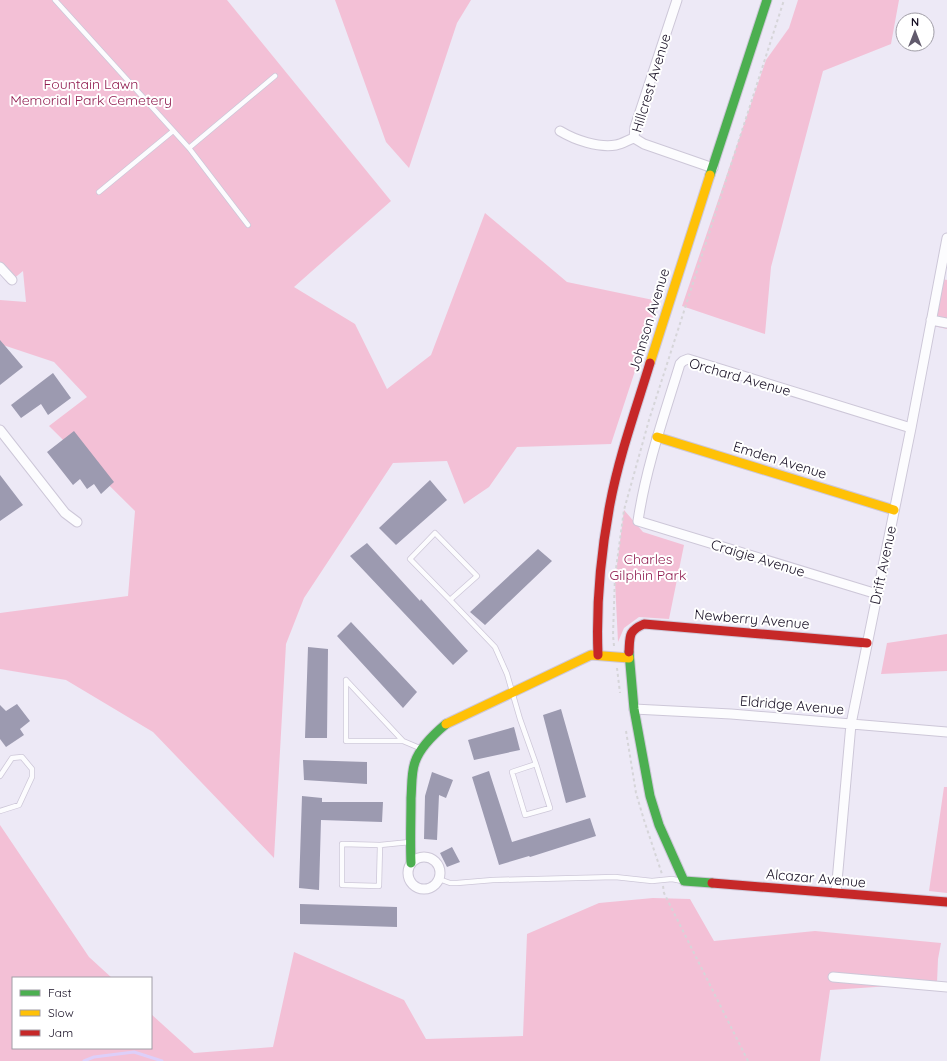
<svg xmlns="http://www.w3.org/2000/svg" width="947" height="1061" font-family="Quicksand,sans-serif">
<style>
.green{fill:#f3c0d6}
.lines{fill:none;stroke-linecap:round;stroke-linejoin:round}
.stream{stroke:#ddcff9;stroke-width:3}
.building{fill:#9c9ab0}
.lane-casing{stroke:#cdc7d8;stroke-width:6}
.street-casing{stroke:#cdc7d8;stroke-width:11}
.fast-casing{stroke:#cdc7d8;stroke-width:11}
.slow-casing{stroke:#cdc7d8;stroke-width:11}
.jam-casing{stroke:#cdc7d8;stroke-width:11}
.path{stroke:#d6d5d9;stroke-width:2;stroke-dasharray:3 3;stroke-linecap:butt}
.lane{stroke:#fcfcfe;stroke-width:4.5}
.street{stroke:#fcfcfe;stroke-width:9}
.fast{stroke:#4caf50;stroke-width:9}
.slow{stroke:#ffc107;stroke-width:9}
.jam{stroke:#c62828;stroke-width:9}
.labels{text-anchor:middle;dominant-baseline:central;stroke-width:4;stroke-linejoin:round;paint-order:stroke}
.street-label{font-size:14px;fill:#150d22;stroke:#fff}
.park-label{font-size:14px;fill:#911e51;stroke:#fff}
</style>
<rect width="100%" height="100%" fill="#ede9f6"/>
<!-- green -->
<path class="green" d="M 0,0 L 227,0 L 391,201 L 294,287 L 355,324 L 387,389 L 431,355 L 485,213 L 567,282 L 658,301 L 611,444 L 517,447 L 489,487 L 464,504 L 447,461 L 393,463 L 304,598 L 286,644 L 274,858 L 153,732 L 66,680 L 0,669 L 0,613 L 128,596 L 135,511 L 49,426 L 87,397 L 54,362 L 0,344 L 0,300 L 26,302 L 23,271 L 12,280 L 0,267 Z
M 335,0 L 471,0 L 457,23 L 409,168 L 386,142 Z
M 798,0 L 899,0 L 891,44 L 823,71 L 771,267 L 765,334 L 682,306 L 766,60 L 789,28 Z
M 942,279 L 947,280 L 947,329 L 933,326 Z
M 624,510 L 643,532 L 684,545 L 669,619 L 639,617 L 624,628 L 618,642 L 615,581 Z
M 947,634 L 947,671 L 881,674 L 887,643 Z
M 944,787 L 947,787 L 947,893 L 929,891 Z
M 0,825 L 89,957 L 112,978 L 13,978 L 13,1048 L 151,1048 L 151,1014 L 194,1053 L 273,1047 L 294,952 L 404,1000 L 426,1039 L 523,1036 L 527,934 L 599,903 L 653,898 L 690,899 L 714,941 L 815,931 L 941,943 L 938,959 L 937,983 L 830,990 L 820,1061 L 0,1061 Z"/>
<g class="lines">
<!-- stream -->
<path class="stream" d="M 84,1061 L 94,1057 L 134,1052 L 162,1061"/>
</g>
<!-- building -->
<path class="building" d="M 0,340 L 23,367 L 0,385 Z
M 53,373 L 71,398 L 48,415 L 41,404 L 21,418 L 11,405 Z
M 74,431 L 114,482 L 101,494 L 94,484 L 87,489 L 80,479 L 73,485 L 47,452 Z
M 0,475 L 23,505 L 0,521 Z
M 430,480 L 447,500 L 396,545 L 379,528 Z
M 367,543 L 420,601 L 421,599 L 468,651 L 453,665 L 350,556 Z
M 538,549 L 552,561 L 485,625 L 470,612 Z
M 351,622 L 417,692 L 403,708 L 337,636 Z
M 308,647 L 328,649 L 327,738 L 305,738 Z
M 17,704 L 30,721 L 20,729 L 24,735 L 6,747 L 0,739 L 0,705 L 6,711 Z
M 561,709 L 586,797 L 566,803 L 543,715 Z
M 514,727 L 520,750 L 474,760 L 468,740 Z
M 303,760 L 367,762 L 367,784 L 304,780 Z
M 489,771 L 512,842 L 590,818 L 596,836 L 530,857 L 529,856 L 499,865 L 472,777 Z
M 432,772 L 453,780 L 446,798 L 439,795 L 437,840 L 424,839 L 425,796 Z
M 302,796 L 322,798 L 322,802 L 383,802 L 382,822 L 321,820 L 319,890 L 299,888 Z
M 452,847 L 460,862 L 447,867 L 440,853 Z
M 300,904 L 397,907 L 397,927 L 300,924 Z"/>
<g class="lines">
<defs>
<path id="lane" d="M 55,0 L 189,148 L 248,225
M 189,148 L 275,76
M 99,192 L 173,131
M 450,600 L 410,559 L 435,533 L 477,576 L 450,600 L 495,647 L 507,674 L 520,719 L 536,764
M 346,680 L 346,741 L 403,741
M 346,680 L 403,741 L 422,749
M 536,764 L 550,808 L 525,815 L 512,772 Z
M 0,776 L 12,758 L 22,757 L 32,769 L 32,777 L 19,805 L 0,811
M 380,845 L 379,886 L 342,885 L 342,844 L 380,845 L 410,842
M 439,879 L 450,883 L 457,883 L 493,880 L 615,877 L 652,881 L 672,879 L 682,881"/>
<path id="street" d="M 560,131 C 575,140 598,148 616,145 C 622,144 628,140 634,138
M 634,138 L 635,127 L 677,0
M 634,138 L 644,144 L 713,168
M 0,267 L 12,280
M 931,320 L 947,323
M 0,430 L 65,513 L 77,522
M 877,594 L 638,521 C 646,467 664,416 680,364 L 683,361 L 688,359 L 911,428
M 634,709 L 731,714 L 947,732
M408 873a16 16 0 1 1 32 0a16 16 0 1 1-32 0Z
M 836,893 L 851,724 L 911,428 L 947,238
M 833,977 L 947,987"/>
<path id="fast" d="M 710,175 L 767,0
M 629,652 L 634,709 L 650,796 L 659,825 L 684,881 L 712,883
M 411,863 C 410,841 411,820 411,798 C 412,787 411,773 415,762 C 420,747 434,734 446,724"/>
<path id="slow" d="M 650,363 L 710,175
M 657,437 L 894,510
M 446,724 L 591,655 L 629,658"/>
<path id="jam" d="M 629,652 C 630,636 628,631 644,624 L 867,643
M 598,655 C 596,606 601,552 610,504 C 619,456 636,409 650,363
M 712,883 L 947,902"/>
</defs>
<!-- lane casing -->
<use href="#lane" class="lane-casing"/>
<!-- street casing -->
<use href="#street" class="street-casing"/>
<!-- fast casing -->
<use href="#fast" class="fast-casing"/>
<!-- slow casing -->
<use href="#slow" class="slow-casing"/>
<!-- jam casing -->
<use href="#jam" class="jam-casing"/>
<!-- path -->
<path class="path" d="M 614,646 L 613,635 L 615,576 L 624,510 L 649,420 L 784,0
M 617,668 L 620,693
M 626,731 L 636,793 L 644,820 L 662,874
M 663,886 L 664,893 L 748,1061"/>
<!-- lane -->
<use href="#lane" class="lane"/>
<!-- street -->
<use href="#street" class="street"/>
<!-- fast -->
<use href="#fast" class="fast"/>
<!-- slow -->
<use href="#slow" class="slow"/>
<!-- jam -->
<use href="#jam" class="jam"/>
</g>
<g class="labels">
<!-- street labels -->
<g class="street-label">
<text transform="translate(651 83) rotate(-73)">Hillcrest Avenue</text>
<text transform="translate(649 320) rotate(-73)">Johnson Avenue</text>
<text transform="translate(740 377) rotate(16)">Orchard Avenue</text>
<text transform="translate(780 460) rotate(17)">Emden Avenue</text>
<text transform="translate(758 558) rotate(17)">Craigie Avenue</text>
<text transform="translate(883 565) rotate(-78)">Drift Avenue</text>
<text transform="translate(752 619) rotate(5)">Newberry Avenue</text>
<text transform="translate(792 705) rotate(5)">Eldridge Avenue</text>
<text transform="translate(816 878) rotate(5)">Alcazar Avenue</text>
</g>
<!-- park labels -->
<g class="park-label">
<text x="91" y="84">Fountain Lawn<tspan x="91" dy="16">Memorial Park Cemetery</tspan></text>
<text x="648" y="559">Charles<tspan x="648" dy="16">Gilphin Park</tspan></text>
</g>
</g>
<!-- legend -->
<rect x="12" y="977" width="140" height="72" fill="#ffffff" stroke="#a19ea7"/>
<rect x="20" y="990" width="20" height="6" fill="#4caf50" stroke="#a19ea7"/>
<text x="48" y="997" font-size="12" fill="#150d22">Fast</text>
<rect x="20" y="1010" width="20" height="6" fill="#ffc107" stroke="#a19ea7"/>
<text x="48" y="1017" font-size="12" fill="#150d22">Slow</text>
<rect x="20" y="1030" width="20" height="6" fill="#c62828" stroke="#a19ea7"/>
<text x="48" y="1037" font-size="12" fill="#150d22">Jam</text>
<!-- north arrow -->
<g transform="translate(915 32)"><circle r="19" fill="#ffffff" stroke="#a19ea7"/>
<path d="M0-3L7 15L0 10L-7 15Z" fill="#615a6c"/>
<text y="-6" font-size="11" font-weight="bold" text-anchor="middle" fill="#150d22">N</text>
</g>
</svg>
